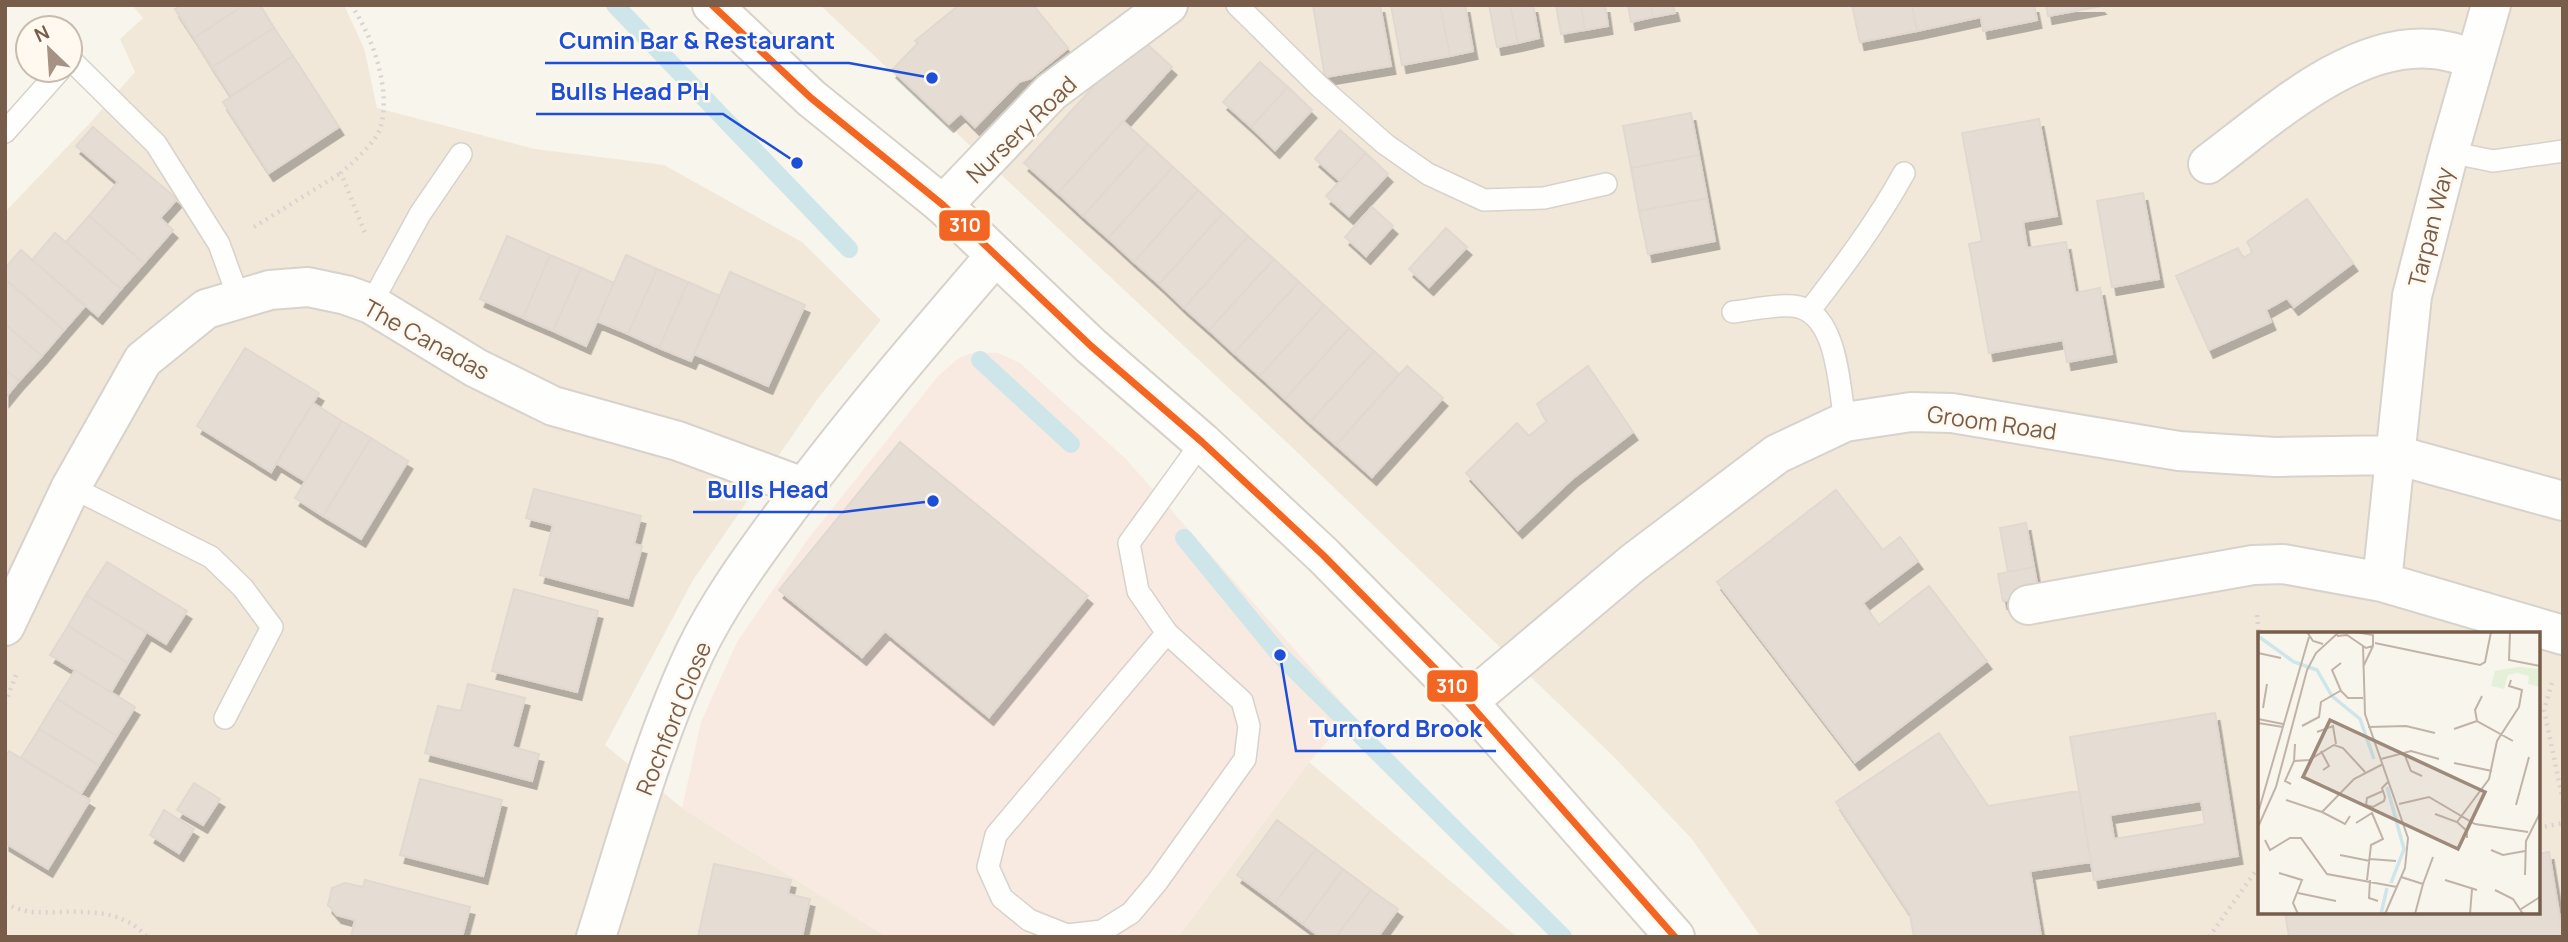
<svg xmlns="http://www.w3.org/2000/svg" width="2568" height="942" font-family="Manrope,sans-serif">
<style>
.residential{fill:#f1e8da;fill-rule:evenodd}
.commercial{fill:#f8eae1}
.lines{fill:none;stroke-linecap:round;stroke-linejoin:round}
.stream{stroke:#cee6e9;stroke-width:18}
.building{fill:#e5ddd4;stroke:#e1d8cf;stroke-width:2;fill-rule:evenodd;filter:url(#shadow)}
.service-casing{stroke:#d7d2cb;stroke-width:24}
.minor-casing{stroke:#d7d2cb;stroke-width:42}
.secondary-casing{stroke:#d8d1c9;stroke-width:42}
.path{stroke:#dad4ce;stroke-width:4.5;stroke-dasharray:2 5;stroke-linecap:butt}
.service{stroke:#fefefc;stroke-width:21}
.minor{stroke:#fefefc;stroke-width:38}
.secondary{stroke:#fefefc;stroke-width:38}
.bus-1-casing{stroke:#fff9ef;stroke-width:12}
.bus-1{stroke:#f26522;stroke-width:7}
.labels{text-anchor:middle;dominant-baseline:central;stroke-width:5;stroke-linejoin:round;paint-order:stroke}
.street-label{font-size:23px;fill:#785d4b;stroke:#fff9ef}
.inset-river{fill:none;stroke:#cee6e9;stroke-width:3.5}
.inset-road{fill:none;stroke:#c1b3a7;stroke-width:2}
.view{fill:#9e8a7b;fill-opacity:0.15;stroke:#9e8a7b;stroke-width:3.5}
.inset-edge{fill:none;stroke:#785d4b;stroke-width:3.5}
.leader{fill:none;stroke:#1d4ed8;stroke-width:2.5}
.callout-dot{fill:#1d4ed8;stroke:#fff9ef;stroke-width:2.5}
.callout-label{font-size:24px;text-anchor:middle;font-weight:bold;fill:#1d4ed8;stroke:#fff9ef;stroke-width:5;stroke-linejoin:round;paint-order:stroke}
.line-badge{stroke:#fff9ef;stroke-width:2.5}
.badge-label{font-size:19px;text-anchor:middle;font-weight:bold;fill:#fff}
</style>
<defs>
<filter id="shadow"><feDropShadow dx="4.5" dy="8" stdDeviation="0" flood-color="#0004"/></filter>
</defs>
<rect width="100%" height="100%" fill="#f8f5ed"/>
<!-- residential -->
<path class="residential" d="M 132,5 L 344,5 L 364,48 L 377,108 L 535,149 L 664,165 L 802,242 L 881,320 L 819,397 L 693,580 L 605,745 L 682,808 L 887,937 L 5,937 L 5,212 L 89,124 L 135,72 L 120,39 L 143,18 Z
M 820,5 L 2563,5 L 2563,937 L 1761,937 L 1691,838 L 1613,756 L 1297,452 ZM 2260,634 L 2538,634 L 2538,912 L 2260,912 Z
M 1309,762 L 1517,937 L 1178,937 Z"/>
<!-- commercial -->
<path class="commercial" d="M 975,352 L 998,353 L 1020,363 L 1125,458 L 1352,714 L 1309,762 L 1178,937 L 887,937 L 682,808 L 701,722 L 737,642 L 808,539 L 939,375 L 959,358 Z"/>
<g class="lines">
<!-- stream -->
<path class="stream" d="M 615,5 L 849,249
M 980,360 L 1071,444
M 1184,538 L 1280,655 L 1563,937"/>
</g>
<!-- building -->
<path class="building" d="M 181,5 L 244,5 L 194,38 L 175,9 Z
M 244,5 L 260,5 L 274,28 L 212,67 L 194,38 Z
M 959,5 L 1033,5 L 1068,48 L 1031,78 L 1019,82 L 975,127 L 961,113 L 949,124 L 892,70 L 918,43 L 915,41 Z
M 1313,5 L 1380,5 L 1391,66 L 1325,77 Z
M 1391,5 L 1440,5 L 1450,56 L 1402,65 Z
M 1440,5 L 1465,5 L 1473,51 L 1450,56 Z
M 1489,5 L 1510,5 L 1518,43 L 1497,47 Z
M 1510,5 L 1533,5 L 1539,38 L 1518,43 Z
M 1556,5 L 1581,5 L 1585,30 L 1561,34 Z
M 1581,5 L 1605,5 L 1608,26 L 1585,30 Z
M 1628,5 L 1651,5 L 1653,17 L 1631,22 Z
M 1651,5 L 1673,5 L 1675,13 L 1653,17 Z
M 1852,5 L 1912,5 L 1917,31 L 1860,42 Z
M 1912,5 L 2034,5 L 2037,20 L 1983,31 L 1981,17 L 1917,31 Z
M 2046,5 L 2100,5 L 2101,6 L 2048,16 Z
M 274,28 L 293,56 L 231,96 L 212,67 Z
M 1148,45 L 1172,67 L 1058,193 L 1024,163 L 1104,75 Z
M 293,56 L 339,127 L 269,173 L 223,102 Z
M 1260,62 L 1288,87 L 1251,127 L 1223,102 Z
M 1288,87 L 1312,110 L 1275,150 L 1251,127 Z
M 1691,113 L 1699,155 L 1631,168 L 1623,126 Z
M 2039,119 L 2057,216 L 2023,222 L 2027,248 L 2066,242 L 2075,293 L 2100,288 L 2112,354 L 2067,362 L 2063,340 L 1989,353 L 1969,244 L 1982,241 L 1962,133 Z
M 1123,121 L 1148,144 L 1083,216 L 1058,193 Z
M 93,127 L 177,199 L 160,218 L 173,230 L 144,263 L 89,216 L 118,182 L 76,146 Z
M 1340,130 L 1366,153 L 1340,181 L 1315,159 Z
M 1148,144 L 1173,167 L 1108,238 L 1083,216 Z
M 1366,153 L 1388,174 L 1349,216 L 1326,196 Z
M 1699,155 L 1707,198 L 1639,211 L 1631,168 Z
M 1173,167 L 1198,190 L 1134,262 L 1108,238 Z
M 1198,190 L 1223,213 L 1159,284 L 1134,262 Z
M 2143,193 L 2159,279 L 2112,287 L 2097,201 Z
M 1707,198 L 1715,241 L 1648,254 L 1639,211 Z
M 2307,199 L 2353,263 L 2294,307 L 2287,298 L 2266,310 L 2271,322 L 2209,350 L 2176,276 L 2238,248 L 2243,258 L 2253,252 L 2247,242 Z
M 1372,207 L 1393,226 L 1366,256 L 1345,237 Z
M 1223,213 L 1248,236 L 1184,308 L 1159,284 Z
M 89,216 L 144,263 L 121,289 L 66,242 Z
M 1446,228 L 1467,247 L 1429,287 L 1409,269 Z
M 55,233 L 121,289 L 98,316 L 32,260 Z
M 507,236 L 550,255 L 523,318 L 480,299 Z
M 1248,236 L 1274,259 L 1209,330 L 1184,308 Z
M 21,250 L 85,306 L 64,330 L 5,279 L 5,268 Z
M 550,255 L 581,268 L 553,331 L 523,318 Z
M 626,255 L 657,269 L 628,334 L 597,321 Z
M 1274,259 L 1299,282 L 1234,353 L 1209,330 Z
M 581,268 L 614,283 L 586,346 L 553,331 Z
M 657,269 L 688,282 L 659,348 L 628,334 Z
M 730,272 L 805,305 L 768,386 L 694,354 Z
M 9,282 L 64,330 L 42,356 L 5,324 L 5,287 Z
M 688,282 L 720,296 L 691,361 L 659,348 Z
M 1299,282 L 1324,305 L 1260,376 L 1234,353 Z
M 1324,305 L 1349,328 L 1285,399 L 1260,376 Z
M 5,324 L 42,356 L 19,381 L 5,369 Z
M 1349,328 L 1374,351 L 1310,422 L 1285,399 Z
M 245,348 L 319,393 L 271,472 L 197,426 Z
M 1374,351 L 1399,374 L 1336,445 L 1310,422 Z
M 1407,366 L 1443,398 L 1372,477 L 1336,445 Z
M 1588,366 L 1633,432 L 1572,479 L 1518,530 L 1466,473 L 1517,423 L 1529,436 L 1547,421 L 1537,404 Z
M 5,369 L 19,381 L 5,398 Z
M 313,403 L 342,421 L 305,481 L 276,463 Z
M 342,421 L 371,438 L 323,516 L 295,498 Z
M 371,438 L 408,461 L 361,539 L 323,516 Z
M 900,442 L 1088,596 L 989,717 L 885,631 L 862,657 L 779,590 Z
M 534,489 L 641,516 L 634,544 L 642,546 L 628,598 L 540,575 L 553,525 L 526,518 Z
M 1836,490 L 1883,550 L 1900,537 L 1918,561 L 1863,603 L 1879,625 L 1929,586 L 1987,661 L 1855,762 L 1717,582 Z
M 2026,523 L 2034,567 L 2008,572 L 2000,528 Z
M 107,562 L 187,611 L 166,644 L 86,595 Z
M 2034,567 L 2039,595 L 2003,601 L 1998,574 Z
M 514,589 L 598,611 L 577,692 L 492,671 Z
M 86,595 L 146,633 L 128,663 L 68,626 Z
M 68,626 L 128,663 L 111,692 L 50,655 Z
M 75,670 L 135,707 L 117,736 L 57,699 Z
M 468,684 L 525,698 L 512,747 L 539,754 L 532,781 L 425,753 L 438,706 L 461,711 Z
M 57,699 L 117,736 L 99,765 L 39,729 Z
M 2215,713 L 2238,856 L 2094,880 L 2070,737 ZM 2201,801 L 2205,824 L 2114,839 L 2110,815 Z
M 39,729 L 99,765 L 81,794 L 21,758 Z
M 1939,733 L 1988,806 L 2079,791 L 2091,862 L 2030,871 L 2041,937 L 1914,937 L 1910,914 L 1836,802 Z
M 9,751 L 90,800 L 48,869 L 5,843 L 5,757 Z
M 420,779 L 502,800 L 483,876 L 400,855 Z
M 194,783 L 220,799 L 203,825 L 177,810 Z
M 164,810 L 194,829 L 179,853 L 150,835 Z
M 1277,820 L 1316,849 L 1275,903 L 1237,875 Z
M 1316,849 L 1343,869 L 1303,924 L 1275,903 Z
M 2549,852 L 2563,937 L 2289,937 L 2285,912 L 2538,912 L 2538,854 Z
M 714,864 L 791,880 L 788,894 L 810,899 L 802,937 L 698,937 Z
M 1343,869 L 1371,890 L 1336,937 L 1320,937 L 1303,924 Z
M 365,880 L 470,907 L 462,937 L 351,937 L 355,920 L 337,915 L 328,905 L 332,888 L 345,883 L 363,887 Z
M 1371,890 L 1398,909 L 1378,937 L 1336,937 Z"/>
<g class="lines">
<defs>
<path id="service" d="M 1237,5 L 1319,86 L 1385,144 L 1428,174 L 1484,200 L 1544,198 L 1606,184
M 70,59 L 156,144 L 219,244 L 239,299
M 5,132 L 60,70
M 2449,152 L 2493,161 L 2563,151
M 371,304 L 420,214 L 461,154
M 1810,310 C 1844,266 1877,222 1904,173
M 1733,312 C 1752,310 1774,304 1793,306 C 1838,310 1839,387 1845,422
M 71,487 L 211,557 L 243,588 L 272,627 L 225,718
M 1167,633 L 996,835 L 988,867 L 1002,898 L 1029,920 L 1067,935 L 1102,931 L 1131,913 L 1157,882 L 1245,759 L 1249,726 L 1242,701 L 1167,633 L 1138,591 L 1129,543 L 1202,442"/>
<path id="minor" d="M 2208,164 C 2269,119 2351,41 2433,49 C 2447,50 2461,55 2475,58
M 943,205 L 1051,92 L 1168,5
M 2382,582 L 2412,296 L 2449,152 L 2491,5
M 2028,605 L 2253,565 L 2283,564 L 2382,582 L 2563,635
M 5,626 L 71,487 L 143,360 L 206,309 L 270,290 L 308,287 L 346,295 L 371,304 L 476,368 L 553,406 L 678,441 L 803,487
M 1468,702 L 1633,563 L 1777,454 L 1845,422 L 1911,412 L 1952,413 L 2179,451 L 2275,457 L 2396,455 L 2563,501
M 596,937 C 626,843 653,741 695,652 C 718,604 750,560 781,518 C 848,427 922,341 995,256"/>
<path id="secondary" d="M 712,5 L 811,98 L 943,205 L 1091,346 L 1202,442 L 1323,555 L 1468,702 L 1675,937"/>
</defs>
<!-- service casing -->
<use href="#service" class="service-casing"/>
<!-- minor casing -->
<use href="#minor" class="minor-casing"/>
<!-- secondary casing -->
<use href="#secondary" class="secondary-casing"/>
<!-- path -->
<path class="path" d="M 351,5 C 373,36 392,92 380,129 C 375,143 352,163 341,173 L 365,233
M 254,227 L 341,173
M 2257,615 L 2260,649
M 2552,683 L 2544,710 L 2563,801
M 5,703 L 17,673
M 2538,828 L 2563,823
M 5,904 C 14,907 23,911 32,912 C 71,914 117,903 147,937
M 2209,937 L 2260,865"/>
<!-- service -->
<use href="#service" class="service"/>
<!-- minor -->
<use href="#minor" class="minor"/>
<!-- secondary -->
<use href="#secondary" class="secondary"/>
<defs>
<path id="bus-1" d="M 712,5 L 811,98 L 943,205 L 1091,346 L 1202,442 L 1323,555 L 1468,702 L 1675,937"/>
</defs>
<!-- bus-1 casing -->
<use href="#bus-1" class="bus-1-casing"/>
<!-- bus-1 -->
<use href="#bus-1" class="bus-1"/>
</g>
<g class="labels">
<!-- street labels -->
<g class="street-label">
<text transform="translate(1021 129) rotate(-44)">Nursery Road</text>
<text transform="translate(2430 227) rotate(-76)">Tarpan Way</text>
<text transform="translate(427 339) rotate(29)">The Canadas</text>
<text transform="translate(1992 422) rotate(8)">Groom Road</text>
<text transform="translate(673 718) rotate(-68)">Rochford Close</text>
</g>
</g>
<!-- overview -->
<g transform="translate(2258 632)">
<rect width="282" height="282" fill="#f8f5ed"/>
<path d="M 261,35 L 282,37 L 282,55 L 270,52 L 271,44 L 259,41 L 250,43 L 246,57 L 233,54 L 237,39 Z" fill="#e4f0d8"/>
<path class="inset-river" d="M 0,4 L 36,30 L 59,38 L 74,64 L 102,87 L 116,127M 129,155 L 146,217 L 133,251M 123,282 L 129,256"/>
<path class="inset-road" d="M 49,0 L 55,9 L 65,12M 252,0 L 251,28 L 282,34M 79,4 L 89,3 L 108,16 L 115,14 L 115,3 L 97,0M 117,11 L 222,33 L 227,30 L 233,0M 105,14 L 107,82 L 150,206 L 147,236 L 127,282M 0,21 L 23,26M 83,31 L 74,38 L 83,59 L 90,66 L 105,66M 105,35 L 115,14M 224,64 L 217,78 L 219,89 L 255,109M 5,76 L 9,52M 0,87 L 25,92M 0,91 L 25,95M 44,94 L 61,85 L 63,70 L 82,59M 110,95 L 148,94 L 177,101M 196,97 L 219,89M 59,100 L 75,94 L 78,112M 63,119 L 71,134 L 65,138M 146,121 L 153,139 L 164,144M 123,127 L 153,119 L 181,127M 36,129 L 51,128 L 76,113 L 85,116 L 107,140M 196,131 L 234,139M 33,152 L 27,149 L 36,129 L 37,112M 125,159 L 109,166 L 108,173 L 115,175 L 126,169 L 127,165 L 124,156 L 130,150M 28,168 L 64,180 L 96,147 L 125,132M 141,172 L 171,165 L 217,192 L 270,200M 258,173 L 271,125M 64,180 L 87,192 L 92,184M 0,181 L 51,5M 177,182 L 199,190 L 209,199 L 209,206M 199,190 L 231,147 L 239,109 L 261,75 L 264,58 L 251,54 L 253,48M 98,191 L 114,181 L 125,207 L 113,213 L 109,248M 0,195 L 18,155 L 49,38 L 58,21 L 81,0M 7,208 L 12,218 L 32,206 L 43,206 L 69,242 L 139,255M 233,218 L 245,223 L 267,219M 82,223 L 112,229M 112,227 L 138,229M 21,241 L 44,248 L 35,271 L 40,282M 267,243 L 268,209 L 282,181M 143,245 L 165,252 L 157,282M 112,248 L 111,266 L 120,269M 187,248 L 219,258M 165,252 L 175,225M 237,258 L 255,267 L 265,282M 40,261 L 78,269M 263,277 L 282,265M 212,282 L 214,257"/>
<path class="view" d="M 72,88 L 227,160 L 200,217 L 45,145 Z"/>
<rect width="282" height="282" class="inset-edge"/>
</g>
<!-- callouts -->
<path class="leader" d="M932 78L849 63H545M797 163L723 114H536M933 501L843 512H693M1280 655L1296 751H1496"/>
<g class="callout-dot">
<circle cx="932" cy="78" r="7"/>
<circle cx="797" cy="163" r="7"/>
<circle cx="933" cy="501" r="7"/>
<circle cx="1280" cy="655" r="7"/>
</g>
<g class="callout-label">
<text x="697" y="49">Cumin Bar &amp; Restaurant</text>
<text x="630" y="100">Bulls Head PH</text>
<text x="768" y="498">Bulls Head</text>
<text x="1396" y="737">Turnford Brook</text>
</g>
<g class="line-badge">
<rect x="938" y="209" width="53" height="33" rx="7" fill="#f26522"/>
<rect x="1426" y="669" width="53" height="34" rx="7" fill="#f26522"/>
</g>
<g class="badge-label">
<text x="965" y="232">310</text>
<text x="1452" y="693">310</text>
</g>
<!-- border -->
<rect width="2568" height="942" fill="none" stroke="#785d4b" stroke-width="14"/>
<!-- north arrow -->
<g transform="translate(49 49) rotate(335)"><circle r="33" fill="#fff9ef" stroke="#c9bbad" stroke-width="2"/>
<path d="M0-5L12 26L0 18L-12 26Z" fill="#a59284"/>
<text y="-10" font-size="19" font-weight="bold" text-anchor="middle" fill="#785d4b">N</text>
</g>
</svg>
